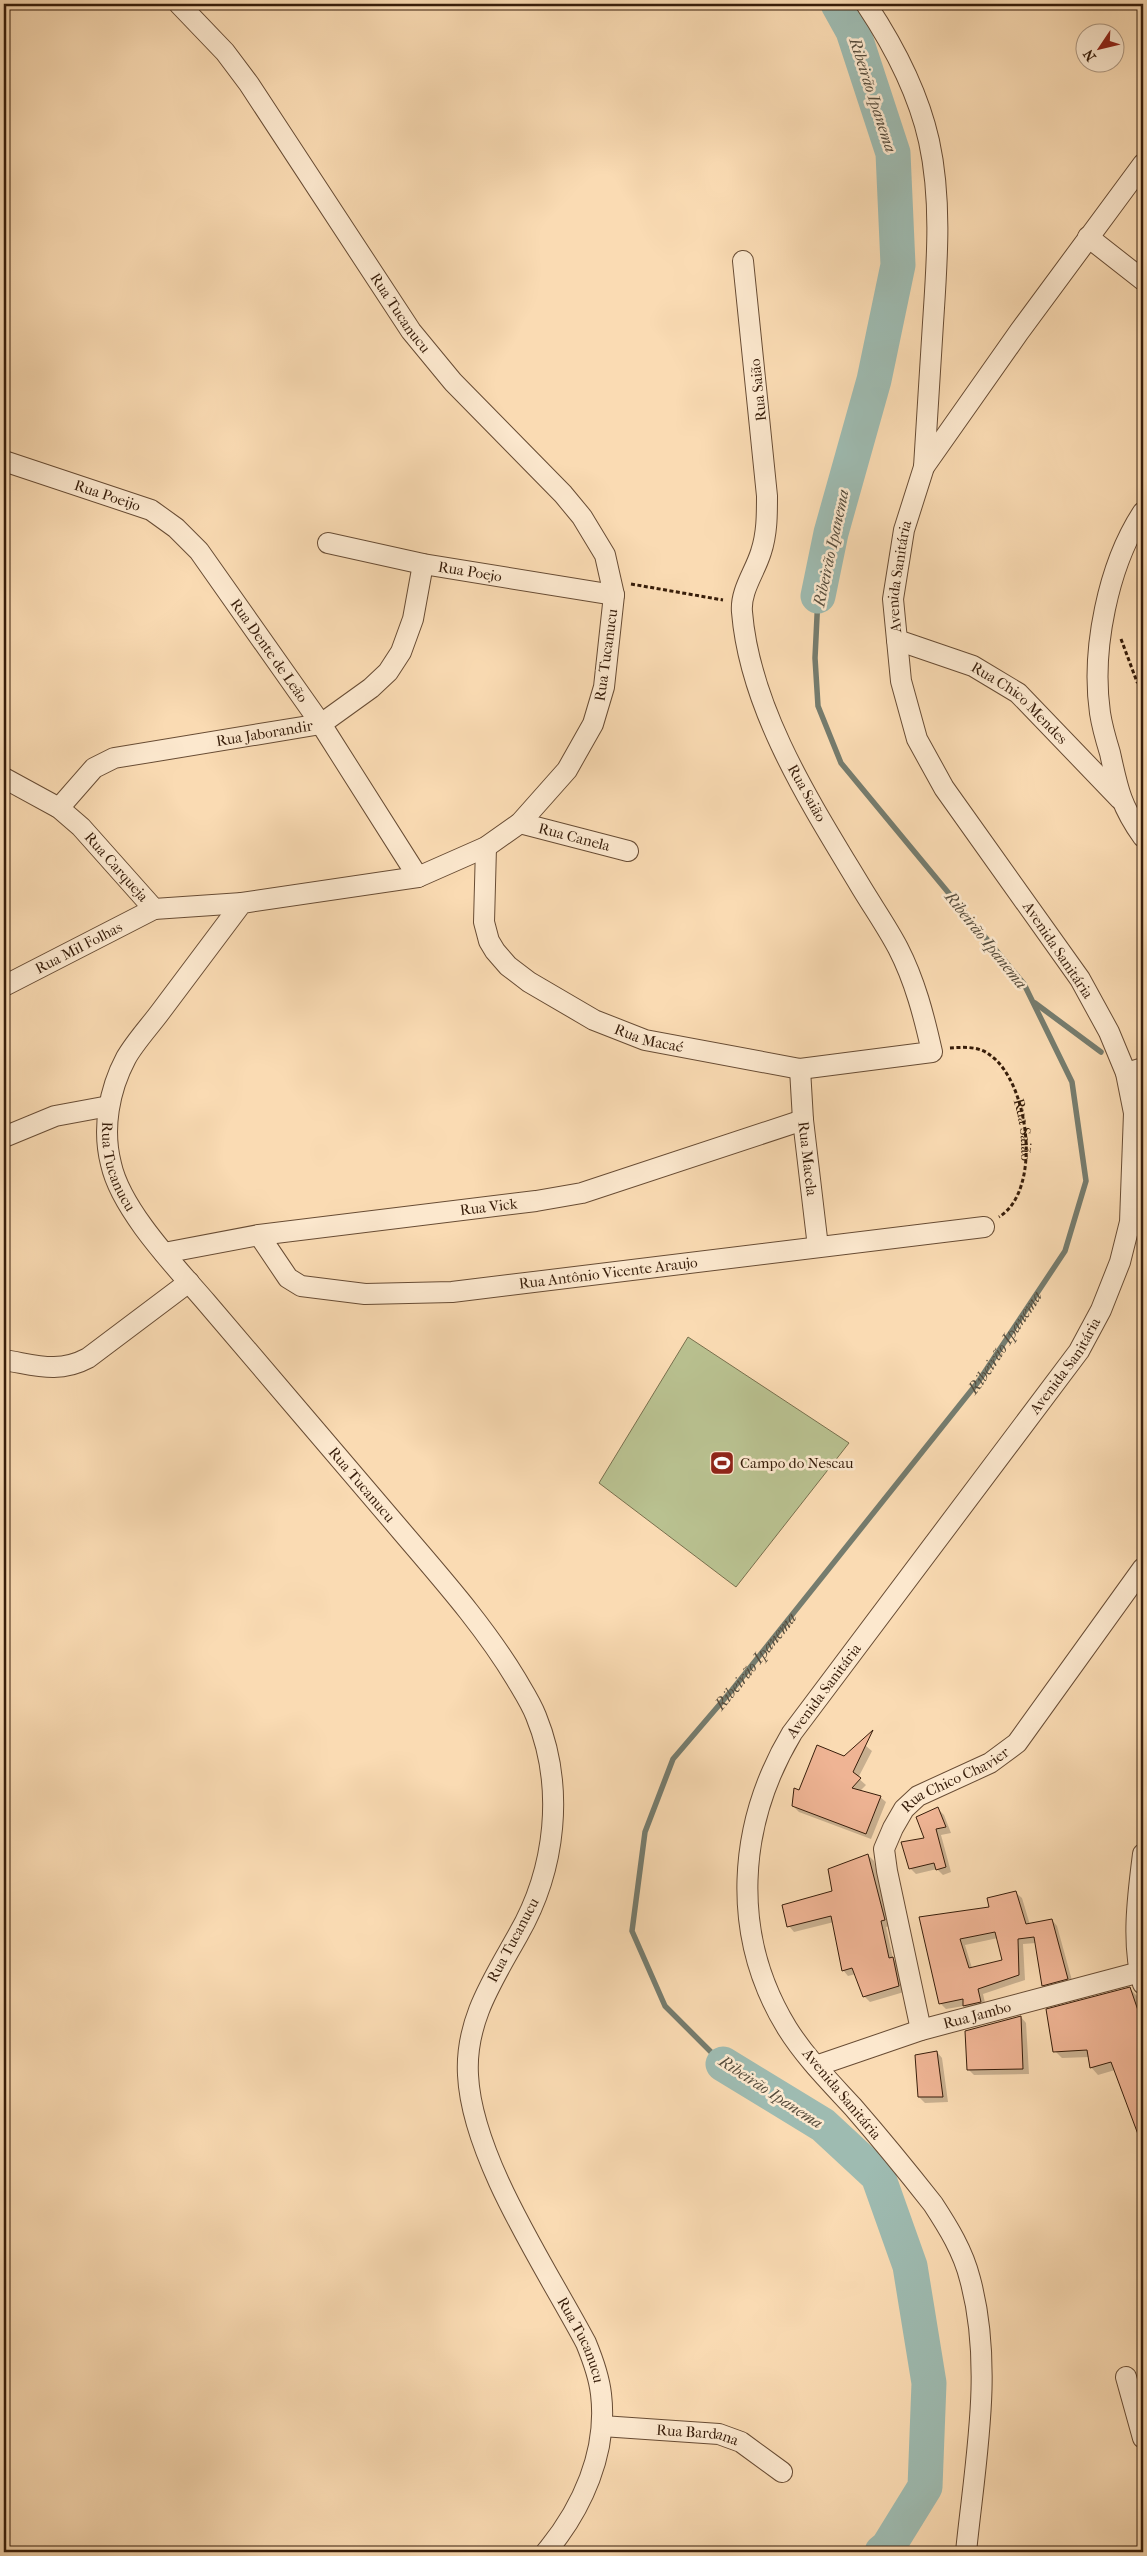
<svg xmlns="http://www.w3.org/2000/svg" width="1147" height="2556" font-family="'IM FELL French Canon',serif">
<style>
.green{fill:#b9c190;stroke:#786f4d}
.shadow{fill:#0003;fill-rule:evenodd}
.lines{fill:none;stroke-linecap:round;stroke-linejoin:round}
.stream{stroke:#757c6e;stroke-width:5.5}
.river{stroke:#9ebbb1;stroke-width:35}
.building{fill:#efb494;stroke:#371d0a;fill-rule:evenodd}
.minor-casing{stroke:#684c34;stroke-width:22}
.path{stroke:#371d0a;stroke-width:3;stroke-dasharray:4 2.5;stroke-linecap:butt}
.minor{stroke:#fce8ce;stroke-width:20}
.labels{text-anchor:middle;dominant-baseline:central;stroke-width:5;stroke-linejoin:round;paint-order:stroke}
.street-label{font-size:15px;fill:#371d0a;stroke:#fce8ce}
.poi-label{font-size:15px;fill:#371d0a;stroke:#fce8ce;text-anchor:start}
.water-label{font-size:16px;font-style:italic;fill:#564c3c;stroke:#fce8ce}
</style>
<rect width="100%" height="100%" fill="#fadbb3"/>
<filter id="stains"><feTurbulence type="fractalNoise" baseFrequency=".004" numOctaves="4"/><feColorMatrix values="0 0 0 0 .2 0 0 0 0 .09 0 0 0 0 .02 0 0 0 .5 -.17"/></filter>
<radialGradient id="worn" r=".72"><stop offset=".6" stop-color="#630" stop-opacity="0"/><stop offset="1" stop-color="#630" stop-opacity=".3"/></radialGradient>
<!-- green -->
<path class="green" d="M 688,1337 L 849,1443 L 736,1587 L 599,1483 Z"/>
<!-- shadow -->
<path class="shadow" d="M 857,1746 L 866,1746 L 872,1751 L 858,1778 L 866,1785 L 860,1791 L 880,1797 L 886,1802 L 871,1839 L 799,1812 L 793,1806 L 800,1792 Z
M 938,1809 L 944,1815 L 951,1833 L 941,1835 L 951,1872 L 943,1875 L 937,1869 L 916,1874 L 910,1868 Z
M 868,1855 L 874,1861 L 890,1926 L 886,1927 L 893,1959 L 899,1964 L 904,1992 L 870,2002 L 864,1996 L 856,1974 L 848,1976 L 843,1970 L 834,1922 L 794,1932 L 789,1926 L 834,1891 Z
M 1016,1893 L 1022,1898 L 1030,1925 L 1052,1920 L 1057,1926 L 1073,1984 L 1049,1991 L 1043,1985 L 1036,1943 L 1023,1944 L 1025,1980 L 983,1994 L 986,2007 L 970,2012 L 964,2006 L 946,2009 L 940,2003 L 920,1918 L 991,1908 ZM 998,1938 L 1004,1961 L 972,1968 L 965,1945 Z
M 1129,1988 L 1137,1996 L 1143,2013 L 1143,2135 L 1137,2129 L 1115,2070 L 1098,2075 L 1091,2067 L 1089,2057 L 1062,2058 L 1055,2051 Z
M 1021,2017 L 1026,2023 L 1029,2074 L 974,2075 L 968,2069 Z
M 937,2052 L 942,2058 L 948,2102 L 925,2103 L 919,2097 Z"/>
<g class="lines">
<!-- stream -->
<g class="stream">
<path d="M 1035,1003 L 1101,1052"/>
<path id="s1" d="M 723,2064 L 665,2006 L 632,1931 L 645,1832 L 673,1759 L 732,1690 L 978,1382 L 1065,1251 L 1086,1181 L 1072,1082 L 1024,984 L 841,763 L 818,706 L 815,658 L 818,596"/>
</g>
<!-- river -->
<path class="river" d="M 818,596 L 831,533 L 874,380 L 898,265 L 893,153 L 853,31 L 838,4
M 723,2064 L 823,2125 L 878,2176 L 910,2266 L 929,2383 L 925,2487 L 888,2547 L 882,2552"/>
</g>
<!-- building -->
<path class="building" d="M 873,1730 L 853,1772 L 861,1778 L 852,1788 L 881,1796 L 866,1834 L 792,1806 L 794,1788 L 799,1790 L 817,1745 L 844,1756 Z
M 938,1807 L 946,1827 L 936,1829 L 946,1867 L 936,1870 L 934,1863 L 909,1869 L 901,1842 L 924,1838 L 916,1817 Z
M 868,1854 L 885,1920 L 881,1921 L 889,1958 L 893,1957 L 899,1986 L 863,1997 L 852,1968 L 842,1971 L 831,1916 L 787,1927 L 782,1905 L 832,1891 L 828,1869 Z
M 1016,1891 L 1026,1924 L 1052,1919 L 1068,1979 L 1042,1986 L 1034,1937 L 1018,1939 L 1019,1975 L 978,1989 L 981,2002 L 963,2006 L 963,1999 L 939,2004 L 919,1917 L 989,1907 L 987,1898 ZM 995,1932 L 1002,1960 L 969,1968 L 960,1939 Z
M 1130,1987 L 1143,2025 L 1142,2145 L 1111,2062 L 1090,2068 L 1087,2050 L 1053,2052 L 1046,2009 Z
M 1021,2016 L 1023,2069 L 967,2070 L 965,2031 Z
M 937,2051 L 943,2097 L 918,2097 L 915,2055 Z"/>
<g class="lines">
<defs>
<g id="minor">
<path id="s3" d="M 179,4 L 225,52 L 249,84 L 411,331 L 453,382 L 563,494 L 582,517 L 605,555 L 614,595 L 604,687 L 593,724 L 567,770 L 520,823 L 486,847 L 418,877 L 242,903 C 215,939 188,975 161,1011 C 150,1026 135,1042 126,1058 C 109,1090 102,1129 111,1164 C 121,1210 175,1266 206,1302 C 272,1379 337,1456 403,1533 C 443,1580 484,1626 516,1679 C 523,1691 531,1703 536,1716 C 565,1787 556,1869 518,1935 C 493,1980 465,2021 468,2075 C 472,2159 547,2269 586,2343 C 593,2360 599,2376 601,2394 C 608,2452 582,2509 546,2552"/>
<path d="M 866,4 C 894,46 918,92 929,141 C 942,200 937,263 933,323 C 930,371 927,419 924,467"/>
<path d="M 1088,237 L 1143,280"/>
<path id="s4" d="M 4,461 L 151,510 L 176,528 L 199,551 L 321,724 L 418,877"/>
<path d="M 1143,512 C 1108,565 1091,650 1100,713 C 1102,726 1106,740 1110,753 C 1118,790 1121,806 1143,837"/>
<path id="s5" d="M 328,543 L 423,564 L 614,595"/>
<path id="s6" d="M 897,640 L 973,666 L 1018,693 L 1120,799"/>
<path id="s7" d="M 4,778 L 59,808 L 81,827 L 154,909 L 242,903"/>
<path id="s8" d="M 59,808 L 94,768 L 114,758 L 321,724 L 371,688 L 388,672 L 401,652 L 413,619 L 423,564"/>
<path id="s9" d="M 520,823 L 628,851"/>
<path id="s10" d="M 486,847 L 484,922 L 489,941 L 495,951 L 508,966 L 529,982 L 594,1020 L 645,1040 L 800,1069 L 932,1052 C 924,1016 915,981 898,948 C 887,927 873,907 861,887 C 811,804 750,710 742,612 C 740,591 755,572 761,552 C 767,534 767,515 767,496 L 743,261"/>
<path id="s11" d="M 4,986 L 154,909"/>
<path id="s12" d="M 800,1069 L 803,1120 L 818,1247"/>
<path d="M 1126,1073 L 1143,1068"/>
<path d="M 4,1137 L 55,1116 L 109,1106"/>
<path id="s13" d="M 259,1235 L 288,1278 L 301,1286 L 365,1294 L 452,1292 L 984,1227"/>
<path id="s14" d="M 164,1253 L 259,1235 L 536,1201 L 582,1193 L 803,1120"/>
<path d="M 4,1360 C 36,1365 58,1374 88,1358 L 189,1282"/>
<path d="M 1143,1854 C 1138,1894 1131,1945 1143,1984"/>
<path id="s15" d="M 921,2030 L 887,1871 L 884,1849 L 893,1828 L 904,1809 L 918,1796 L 990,1763 L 1017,1743 L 1143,1568"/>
<path id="s16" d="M 816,2066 L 921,2030 L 1140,1972"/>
<path d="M 1126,2377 L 1143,2438"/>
<path id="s17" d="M 602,2426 L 719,2434 L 741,2442 L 782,2472"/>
<path id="s18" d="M 966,2552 C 975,2462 994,2367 970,2279 C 963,2251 948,2227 933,2204 C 907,2171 880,2138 853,2107 C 830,2082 805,2057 787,2028 C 730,1935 737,1825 792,1733 L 1079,1351 L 1101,1310 L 1120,1262 L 1130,1222 L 1134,1113 L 1126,1073 L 1109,1032 L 1080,979 L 944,788 L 917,739 L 901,681 L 893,599 L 904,530 L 924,467 L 1019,332 L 1143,164"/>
</g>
</defs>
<!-- minor casing -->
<use href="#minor" class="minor-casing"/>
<!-- path -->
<g class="path">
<path d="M 631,584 L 723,600"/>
<path d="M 1121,639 L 1137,682 L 1143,683"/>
<path id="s2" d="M 950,1048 C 963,1047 979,1046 990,1055 C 1029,1082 1043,1190 999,1217"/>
</g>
<!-- minor -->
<use href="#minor" class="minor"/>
</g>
<!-- icons -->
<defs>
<symbol id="stadium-square" viewBox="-11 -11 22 22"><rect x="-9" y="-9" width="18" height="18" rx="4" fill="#8f2418" stroke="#fce8ce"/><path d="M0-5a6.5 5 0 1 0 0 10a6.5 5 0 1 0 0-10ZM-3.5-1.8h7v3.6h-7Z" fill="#fff"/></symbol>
</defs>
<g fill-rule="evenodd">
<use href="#stadium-square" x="708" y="1449" width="28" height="28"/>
</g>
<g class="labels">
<!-- street labels -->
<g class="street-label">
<text stroke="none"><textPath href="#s3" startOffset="381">Rua Tucanucu</textPath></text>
<text transform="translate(758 390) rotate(-96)">Rua Saião</text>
<text stroke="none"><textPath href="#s4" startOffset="109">Rua Poeijo</textPath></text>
<text stroke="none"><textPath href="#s5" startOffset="145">Rua Poejo</textPath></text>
<text stroke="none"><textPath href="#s18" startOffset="2226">Avenida Sanitária</textPath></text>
<text stroke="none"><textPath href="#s4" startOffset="340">Rua Dente de Leão</textPath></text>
<text transform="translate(606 655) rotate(-82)">Rua Tucanucu</text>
<text stroke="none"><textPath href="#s6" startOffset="140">Rua Chico Mendes</textPath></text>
<text stroke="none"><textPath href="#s8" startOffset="228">Rua Jaborandir</textPath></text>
<text transform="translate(807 793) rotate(61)">Rua Saião</text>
<text stroke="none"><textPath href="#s9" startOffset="56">Rua Canela</textPath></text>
<text stroke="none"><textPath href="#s7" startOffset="145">Rua Carqueja</textPath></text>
<text stroke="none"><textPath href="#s11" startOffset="84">Rua Mil Folhas</textPath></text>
<text transform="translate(1058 950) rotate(56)">Avenida Sanitária</text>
<text stroke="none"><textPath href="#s10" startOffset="286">Rua Macaé</textPath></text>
<text stroke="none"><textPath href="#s2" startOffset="126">Rua Saião</textPath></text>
<text stroke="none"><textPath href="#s12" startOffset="90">Rua Macela</textPath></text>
<text stroke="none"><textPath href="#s3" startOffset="1596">Rua Tucanucu</textPath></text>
<text stroke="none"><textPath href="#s14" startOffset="328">Rua Vick</textPath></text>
<text stroke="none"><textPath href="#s13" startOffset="376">Rua Antônio Vicente Araujo</textPath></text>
<text stroke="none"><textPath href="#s18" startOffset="1356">Avenida Sanitária</textPath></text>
<text stroke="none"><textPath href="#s3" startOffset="2001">Rua Tucanucu</textPath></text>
<text stroke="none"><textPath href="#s18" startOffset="951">Avenida Sanitária</textPath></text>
<text stroke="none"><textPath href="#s15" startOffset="289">Rua Chico Chavier</textPath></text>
<text transform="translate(513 1940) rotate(-62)">Rua Tucanucu</text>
<text stroke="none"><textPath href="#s16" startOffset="169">Rua Jambo</textPath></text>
<text transform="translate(842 2094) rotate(50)">Avenida Sanitária</text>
<text stroke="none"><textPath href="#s3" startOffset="2960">Rua Tucanucu</textPath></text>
<text stroke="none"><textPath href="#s17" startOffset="96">Rua Bardana</textPath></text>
</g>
<!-- poi labels -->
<g class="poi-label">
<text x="740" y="1463">Campo do Nescau</text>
</g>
<!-- water labels -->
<g class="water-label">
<text transform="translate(873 95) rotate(72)">Ribeirão Ipanema</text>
<text transform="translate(831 548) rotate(-78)">Ribeirão Ipanema</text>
<text transform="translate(986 940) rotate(51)">Ribeirão Ipanema</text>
<text stroke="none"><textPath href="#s1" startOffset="875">Ribeirão Ipanema</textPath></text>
<text stroke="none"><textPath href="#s1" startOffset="470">Ribeirão Ipanema</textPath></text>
<text transform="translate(771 2092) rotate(33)">Ribeirão Ipanema</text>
</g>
</g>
<!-- margin -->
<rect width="1147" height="2556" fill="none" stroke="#fadbb3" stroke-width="20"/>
<rect x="5" y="5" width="1137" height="2546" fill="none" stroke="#371d0a" stroke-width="2.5"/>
<rect x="10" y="10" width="1127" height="2536" fill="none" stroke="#371d0a"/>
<!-- north arrow -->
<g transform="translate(1100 48) rotate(235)"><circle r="24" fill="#fce8ce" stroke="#ad9780"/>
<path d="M0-4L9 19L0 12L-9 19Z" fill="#8f2418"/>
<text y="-8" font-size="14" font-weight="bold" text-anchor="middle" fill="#371d0a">N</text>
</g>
<rect width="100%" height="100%" filter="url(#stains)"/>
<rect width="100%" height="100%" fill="url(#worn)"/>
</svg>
